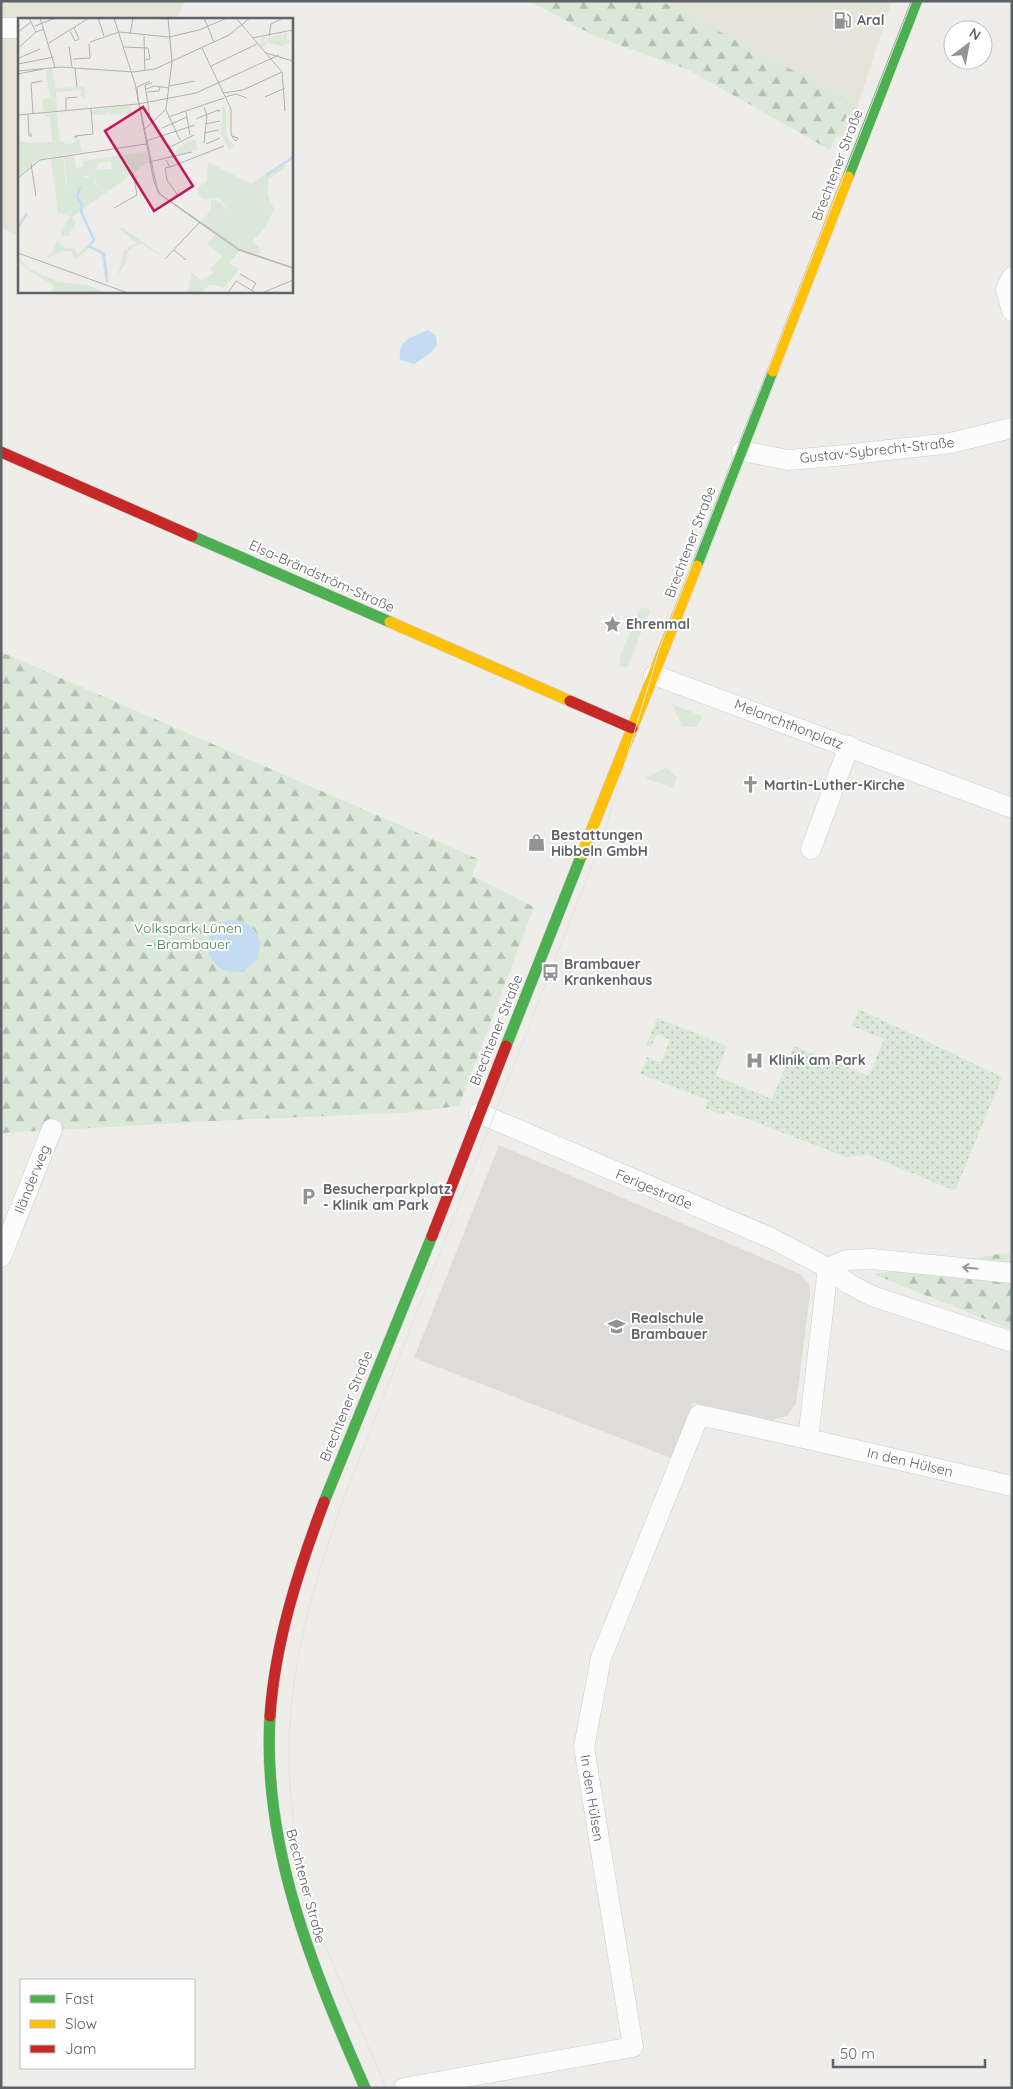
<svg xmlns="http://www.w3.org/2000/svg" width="1013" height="2089" font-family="Quicksand,sans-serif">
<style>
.commercial{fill:#e6e3d8}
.education{fill:#dedcd8}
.grass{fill:#d9e8d7}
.forest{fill:url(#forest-firs)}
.park{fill:url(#park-dots)}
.water{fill:#c4dcf1}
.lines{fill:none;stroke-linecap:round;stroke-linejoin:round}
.street-casing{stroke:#cbcbca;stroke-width:21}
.fast-casing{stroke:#cbcbca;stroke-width:12}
.slow-casing{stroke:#cbcbca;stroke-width:12}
.jam-casing{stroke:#cbcbca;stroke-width:12}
.street{stroke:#fcfcfc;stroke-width:20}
.fast{stroke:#4caf50;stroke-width:11}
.slow{stroke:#ffc107;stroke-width:11}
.jam{stroke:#c62828;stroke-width:11}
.tram{stroke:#e3e4e3;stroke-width:1}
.oneway{stroke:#96989a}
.labels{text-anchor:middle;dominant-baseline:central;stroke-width:4;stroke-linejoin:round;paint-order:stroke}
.poi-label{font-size:14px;font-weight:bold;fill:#5f6266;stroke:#fff;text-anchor:start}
.street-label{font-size:14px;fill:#5f6266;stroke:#fff}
.park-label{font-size:14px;fill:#418247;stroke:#fff}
.inset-river{fill:none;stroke:#c4dcf1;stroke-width:2.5}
.inset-road{fill:none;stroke:#b1b1b1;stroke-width:1}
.view{fill:#c2185b;fill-opacity:0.15;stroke:#c2185b;stroke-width:2.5}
.inset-edge{fill:none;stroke:#5f6266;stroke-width:2.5}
</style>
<defs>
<pattern id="forest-firs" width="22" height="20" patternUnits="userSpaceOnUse" patternTransform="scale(1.25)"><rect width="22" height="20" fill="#d9e8d7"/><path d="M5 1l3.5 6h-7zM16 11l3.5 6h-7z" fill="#b3bfb2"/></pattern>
<pattern id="park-dots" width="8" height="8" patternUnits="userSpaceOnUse" patternTransform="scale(1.25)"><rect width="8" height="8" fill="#d9e8d7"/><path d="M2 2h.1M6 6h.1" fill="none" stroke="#b3bfb2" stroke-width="1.8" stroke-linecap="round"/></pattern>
</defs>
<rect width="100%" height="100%" fill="#eeede9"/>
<!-- commercial -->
<path class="commercial" d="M 1,1 L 185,1 L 177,19 L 19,19 L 19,236 L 1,228 Z
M 580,1 L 892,1 L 846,141 Z"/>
<!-- education -->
<path class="education" d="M 499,1145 L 800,1274 L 809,1284 L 810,1293 L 796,1404 L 787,1416 L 772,1420 L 693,1403 L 671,1458 L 414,1358 Z"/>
<!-- grass -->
<path class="grass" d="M 641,607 L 650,610 L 627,668 L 619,665 L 621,660 L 619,659 Z
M 672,704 L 702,716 L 697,727 L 682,726 Z
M 666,768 L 677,778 L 672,788 L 645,778 Z"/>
<!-- forest -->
<path class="forest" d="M 529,1 L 661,1 L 853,102 L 830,150 L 689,70 L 597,37 Z
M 1,652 L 478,859 L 472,876 L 534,907 L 459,1106 L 402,1113 L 252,1119 L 1,1133 Z
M 1012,1252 L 1012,1330 L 873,1274 Z"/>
<!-- park -->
<path class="park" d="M 859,1009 L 1002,1077 L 955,1191 L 868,1155 L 846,1157 L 726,1111 L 724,1115 L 705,1108 L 708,1100 L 640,1074 L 647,1057 L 661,1063 L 670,1040 L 657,1034 L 651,1047 L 646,1045 L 657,1018 L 727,1046 L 715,1076 L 772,1099 L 794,1046 L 869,1076 L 884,1039 L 852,1026 Z"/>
<!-- water -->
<path class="water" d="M 428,330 L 436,336 L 437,345 L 428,355 L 414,364 L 400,360 C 398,339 411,338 428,330 Z
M208 946a26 26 0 1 1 52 0a26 26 0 1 1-52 0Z"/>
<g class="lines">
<defs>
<path id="street" d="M 1,28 L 19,28
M 1012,277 L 1006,289 L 1012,311
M 742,451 L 788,460 L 835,456 L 951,443 L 1012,428
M 654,675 L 1012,808
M 811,849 L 849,746
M 479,1113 L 771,1238 L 828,1268 L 849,1284 L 872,1296 L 1012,1342
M 1,1257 L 52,1129
M 828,1268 L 808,1439 L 1012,1486
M 828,1268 L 847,1260 L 872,1259 L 1012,1273
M 404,2088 L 633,2047 L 584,1747 L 601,1658 L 699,1415 L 808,1439"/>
<path id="fast" d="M 848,177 L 917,1
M 192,536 L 390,622
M 697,566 L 773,371
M 506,1046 L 582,854
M 324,1502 L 432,1236
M 270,1716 C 262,1848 313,1969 365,2088"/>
<path id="slow" d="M 773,371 L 848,177
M 390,622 L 570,701
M 582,854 L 697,566"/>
<path id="jam" d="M 1,452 L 192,536
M 570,701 L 632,728
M 432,1236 L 506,1046
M 270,1716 C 275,1642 298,1571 324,1502"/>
</defs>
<!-- street casing -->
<use href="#street" class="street-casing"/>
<!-- fast casing -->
<use href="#fast" class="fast-casing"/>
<!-- slow casing -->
<use href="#slow" class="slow-casing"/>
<!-- jam casing -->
<use href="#jam" class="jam-casing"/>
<!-- street -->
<use href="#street" class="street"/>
<!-- fast -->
<use href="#fast" class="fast"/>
<!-- slow -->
<use href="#slow" class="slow"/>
<!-- jam -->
<use href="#jam" class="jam"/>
<!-- tram -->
<path class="tram" d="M 651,699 L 923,1
M 386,2088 C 360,2023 326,1959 308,1891 C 268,1743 296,1630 347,1490 L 602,840 L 660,647 L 912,1"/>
</g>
<!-- one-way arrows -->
<defs><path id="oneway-shaft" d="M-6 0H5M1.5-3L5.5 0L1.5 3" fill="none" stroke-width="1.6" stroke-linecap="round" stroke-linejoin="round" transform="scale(1.25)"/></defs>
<use class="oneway" href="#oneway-shaft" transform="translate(970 1268) rotate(-174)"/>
<!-- icons -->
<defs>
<symbol id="fuel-bare" viewBox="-9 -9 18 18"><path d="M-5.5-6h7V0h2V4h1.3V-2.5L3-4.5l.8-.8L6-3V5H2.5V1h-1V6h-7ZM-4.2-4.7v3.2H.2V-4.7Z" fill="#919394" stroke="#fff" stroke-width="2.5" paint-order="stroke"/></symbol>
<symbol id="sight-bare" viewBox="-9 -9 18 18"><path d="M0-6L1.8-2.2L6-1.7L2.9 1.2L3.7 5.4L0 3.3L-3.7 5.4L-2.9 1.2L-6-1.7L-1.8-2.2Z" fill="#919394" stroke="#fff" stroke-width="2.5" paint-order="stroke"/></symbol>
<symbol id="church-bare" viewBox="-9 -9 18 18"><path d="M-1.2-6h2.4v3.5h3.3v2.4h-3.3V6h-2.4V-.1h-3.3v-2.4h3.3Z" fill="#919394" stroke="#fff" stroke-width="2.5" paint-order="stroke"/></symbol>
<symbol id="shop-bare" viewBox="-9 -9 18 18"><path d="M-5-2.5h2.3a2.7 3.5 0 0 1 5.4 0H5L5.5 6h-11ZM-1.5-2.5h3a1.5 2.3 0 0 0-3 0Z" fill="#919394" stroke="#fff" stroke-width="2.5" paint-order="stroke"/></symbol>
<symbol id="bus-bare" viewBox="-9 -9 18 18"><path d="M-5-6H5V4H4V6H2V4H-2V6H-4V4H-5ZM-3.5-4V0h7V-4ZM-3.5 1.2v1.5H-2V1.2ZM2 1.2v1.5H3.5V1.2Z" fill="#919394" stroke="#fff" stroke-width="2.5" paint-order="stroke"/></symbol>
<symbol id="hospital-bare" viewBox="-9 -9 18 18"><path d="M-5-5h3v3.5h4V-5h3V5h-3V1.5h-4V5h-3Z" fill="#919394" stroke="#fff" stroke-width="2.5" paint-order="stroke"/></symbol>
<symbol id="parking-bare" viewBox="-9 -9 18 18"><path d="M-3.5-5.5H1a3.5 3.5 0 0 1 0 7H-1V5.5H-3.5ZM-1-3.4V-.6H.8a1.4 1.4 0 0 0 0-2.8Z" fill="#919394" stroke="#fff" stroke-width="2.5" paint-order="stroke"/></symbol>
<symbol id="school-bare" viewBox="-9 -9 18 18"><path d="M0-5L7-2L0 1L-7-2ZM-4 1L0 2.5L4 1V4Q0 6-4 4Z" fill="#919394" stroke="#fff" stroke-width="2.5" paint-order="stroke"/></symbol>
</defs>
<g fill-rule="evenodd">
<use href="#fuel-bare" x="830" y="8" width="25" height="25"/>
<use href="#sight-bare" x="600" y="612" width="25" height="25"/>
<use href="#church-bare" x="738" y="772" width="25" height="25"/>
<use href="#shop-bare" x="524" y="830" width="25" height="25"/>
<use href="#bus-bare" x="538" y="960" width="25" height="25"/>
<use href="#hospital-bare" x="742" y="1048" width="25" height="25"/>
<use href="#parking-bare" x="296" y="1184" width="25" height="25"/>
<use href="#school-bare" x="604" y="1314" width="25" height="25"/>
</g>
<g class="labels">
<!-- poi labels -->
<g class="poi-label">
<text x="857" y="20">Aral</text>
<text x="626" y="624">Ehrenmal</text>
<text x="764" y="785">Martin-Luther-Kirche</text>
<text x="551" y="835">Bestattungen<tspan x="551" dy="16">Hibbeln GmbH</tspan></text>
<text x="564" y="964">Brambauer<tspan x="564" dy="16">Krankenhaus</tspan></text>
<text x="769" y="1060">Klinik am Park</text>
<text x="323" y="1189">Besucherparkplatz<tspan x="323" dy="16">- Klinik am Park</tspan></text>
<text x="631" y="1318">Realschule<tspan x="631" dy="16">Brambauer</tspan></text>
</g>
<!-- street labels -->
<g class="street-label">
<text transform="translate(837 165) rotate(-69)">Brechtener Straße</text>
<text transform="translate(877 450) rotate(-6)">Gustav-Sybrecht-Straße</text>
<text transform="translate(690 542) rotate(-69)">Brechtener Straße</text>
<text transform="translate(322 576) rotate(24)">Elsa-Brändström-Straße</text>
<text transform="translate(789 724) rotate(21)">Melanchthonplatz</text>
<text transform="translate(496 1030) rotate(-68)">Brechtener Straße</text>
<text transform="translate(32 1179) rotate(-68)">Iländerweg</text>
<text transform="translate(654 1189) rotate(23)">Ferigestraße</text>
<text transform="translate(346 1406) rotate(-68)">Brechtener Straße</text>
<text transform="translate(910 1462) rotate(13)">In den Hülsen</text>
<text transform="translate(592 1798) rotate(81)">In den Hülsen</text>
<text transform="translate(306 1886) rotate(75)">Brechtener Straße</text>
</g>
<!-- park labels -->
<g class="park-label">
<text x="188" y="928">Volkspark Lünen<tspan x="188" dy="16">– Brambauer</tspan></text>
</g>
</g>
<!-- overview -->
<g transform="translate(18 18)">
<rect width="275" height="275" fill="#eeede9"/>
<path d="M 269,15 L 268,23 L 271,21 L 272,25 L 264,28 L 249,25 L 244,29 L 242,26 L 244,19 L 249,19 L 245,21 L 248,24 L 252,18 L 255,22 L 254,18 L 258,17 L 259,25 L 259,17 L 263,16 L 265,24 L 265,17 ZM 27,52 L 31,52 L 36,93 L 26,94 L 24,82 L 32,79 ZM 113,87 L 113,97 L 90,96 L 90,92 L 87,97 L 74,97 L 75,92 ZM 39,95 L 42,123 L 34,123 L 32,99 L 27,99 L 26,96 ZM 45,138 L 48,167 L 53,173 L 62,174 L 60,167 L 64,166 L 63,161 L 75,157 L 76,164 L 86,176 L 54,199 L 40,195 L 33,140 ZM 197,217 L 221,234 L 207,249 L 198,267 L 191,267 L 183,275 L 170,275 L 173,256 L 170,252 L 183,262 L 196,255 L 192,251 L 205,238 L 189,226 ZM 0,239 L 11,251 L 39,263 L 37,268 L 13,254 L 0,243 Z" fill="#d9e8d7"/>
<path d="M 31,51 L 34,51 L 37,70 L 67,69 L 67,80 L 62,77 L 64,72 L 38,74 L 39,93 L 36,93 ZM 61,121 L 64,134 L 22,141 L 0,158 L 0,122 L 12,125 L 43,123 L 51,127 ZM 178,121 L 179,132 L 150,141 L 168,124 ZM 125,134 L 129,135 L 130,144 L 86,176 L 83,170 L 80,170 L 75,157 L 66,158 L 64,166 L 60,167 L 58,150 L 66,149 L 65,143 ZM 93,143 L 94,151 L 77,152 L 81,145 ZM 190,144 L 233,166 L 262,146 L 269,148 L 250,161 L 250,178 L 256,191 L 246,211 L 234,223 L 230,220 L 221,230 L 217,228 L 230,209 L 214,197 L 201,180 L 185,181 L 180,174 L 179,170 L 189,163 ZM 53,197 L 58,205 L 50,218 L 43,217 L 43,212 ZM 104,209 L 147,240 L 124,226 L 117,228 L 110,233 L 108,244 L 100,258 L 106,232 L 119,225 L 101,211 ZM 39,223 L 48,230 L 56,230 L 60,236 L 70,227 L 85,233 L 91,259 L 87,260 L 83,235 L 71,230 L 58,241 L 53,233 L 45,233 L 25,242 L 33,237 Z" fill="#d9e8d7" fill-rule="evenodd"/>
<path d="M 205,86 L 209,98 L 208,116 L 216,129 L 211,132 L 203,115 ZM 39,264 L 71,267 L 87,275 L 33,275 Z" fill="#d9e8d7"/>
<path d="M 53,137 L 57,142 L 62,174 L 53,173 L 49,167 L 46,139 ZM 193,181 L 202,184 L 214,197 L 217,195 L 230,203 L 231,209 L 217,228 L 183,204 L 193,192 ZM 230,219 L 244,232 L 240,236 L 221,230 ZM 211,245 L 221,251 L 206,270 L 192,266 Z" fill="#d9e8d7"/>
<path class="inset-river" d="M 249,157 L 275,139M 62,169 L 59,179 L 64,186 L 63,193 L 76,222 L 71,228 L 86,236 L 89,264M 0,209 L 9,195"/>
<path class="inset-road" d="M 11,0 L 18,14 L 26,11M 22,0 L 37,49M 80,0 L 86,18M 96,0 L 117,66 L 140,175 L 220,232 L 275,250M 125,0 L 150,1M 186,0 L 196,24M 218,0 L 264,54 L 267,93M 17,8 L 37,0M 52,13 L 57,23 L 61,21 L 56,10M 0,14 L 13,4M 112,16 L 115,0M 126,18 L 127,53M 251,18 L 253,6 L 265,0M 234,20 L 275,12M 72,24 L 101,14 L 151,19 L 181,12 L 209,0M 31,25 L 71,0M 51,29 L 54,49M 105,29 L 130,30 L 132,41 L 126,42M 0,30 L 18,14M 184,30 L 213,91 L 213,116 L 215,120 L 218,123 L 220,120 L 214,118M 248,35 L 275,43M 1,40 L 22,31M 55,41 L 72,40 L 71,26M 0,46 L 36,39M 193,48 L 239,26M 57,50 L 59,69M 0,53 L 43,49 L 115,54 L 137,51 L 211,17 L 232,0M 0,56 L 25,51M 134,65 L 127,67 L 132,100 L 136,104M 151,68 L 177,63M 128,71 L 136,68 L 151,70M 129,74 L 141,73 L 142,69M 205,75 L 225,72 L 264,54M 119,76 L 136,164 L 142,176 L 221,231 L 275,250M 207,79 L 218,76 L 229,80M 247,79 L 267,70M 120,83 L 119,69 L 132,63M 186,89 L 189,98 L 186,125M 148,92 L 162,122M 48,93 L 48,80 L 59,79M 168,94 L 172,117M 15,96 L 13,65 L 24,63M 0,97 L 120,86 L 178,75 L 261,37M 10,97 L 11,118 L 14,118 L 12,115M 150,99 L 206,80M 178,101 L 200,92 L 202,93 L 199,93M 187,106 L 202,103M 144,110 L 169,99M 126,112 L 148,91 L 154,44 L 150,0M 186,115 L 201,112M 61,117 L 57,120 L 57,118 L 75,116 L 73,91M 128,123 L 177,107M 188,126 L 202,120M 152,129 L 176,117M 148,142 L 152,149 L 206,128M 131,144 L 174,134M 13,146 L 18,178M 0,160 L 22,142 L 128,126M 151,184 L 159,176 L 149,162 L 147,150 L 152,149M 96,190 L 119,177 L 115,155M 156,232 L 168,242M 0,235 L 110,275M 147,241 L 181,205M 222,256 L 238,265 L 234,272M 210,275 L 218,263 L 238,275M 244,275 L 275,262"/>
<path class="view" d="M 125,89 L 175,168 L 136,193 L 87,113 Z"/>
<rect width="275" height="275" class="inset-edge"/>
</g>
<!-- border -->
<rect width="1013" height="2089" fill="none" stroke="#5f6266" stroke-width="5"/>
<!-- legend -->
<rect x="20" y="1979" width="175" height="90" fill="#ffffff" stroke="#bfc0c2"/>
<rect x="30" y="1995" width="25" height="8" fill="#4caf50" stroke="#bfc0c2"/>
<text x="65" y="2004" font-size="15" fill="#5f6266">Fast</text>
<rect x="30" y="2020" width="25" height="8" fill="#ffc107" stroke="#bfc0c2"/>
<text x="65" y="2029" font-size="15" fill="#5f6266">Slow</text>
<rect x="30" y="2045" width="25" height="8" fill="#c62828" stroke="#bfc0c2"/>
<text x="65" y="2054" font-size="15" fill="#5f6266">Jam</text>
<!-- north arrow -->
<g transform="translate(968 45) rotate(32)"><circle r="24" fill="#ffffff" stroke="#bfc0c2"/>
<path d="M0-4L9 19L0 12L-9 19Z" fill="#919394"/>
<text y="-8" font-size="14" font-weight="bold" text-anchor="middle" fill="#5f6266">N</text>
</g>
<!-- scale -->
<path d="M833 2059v8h152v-8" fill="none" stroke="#5f6266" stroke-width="2.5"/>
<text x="840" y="2059" font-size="15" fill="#5f6266" stroke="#ffffff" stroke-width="4" paint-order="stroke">50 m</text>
</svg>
